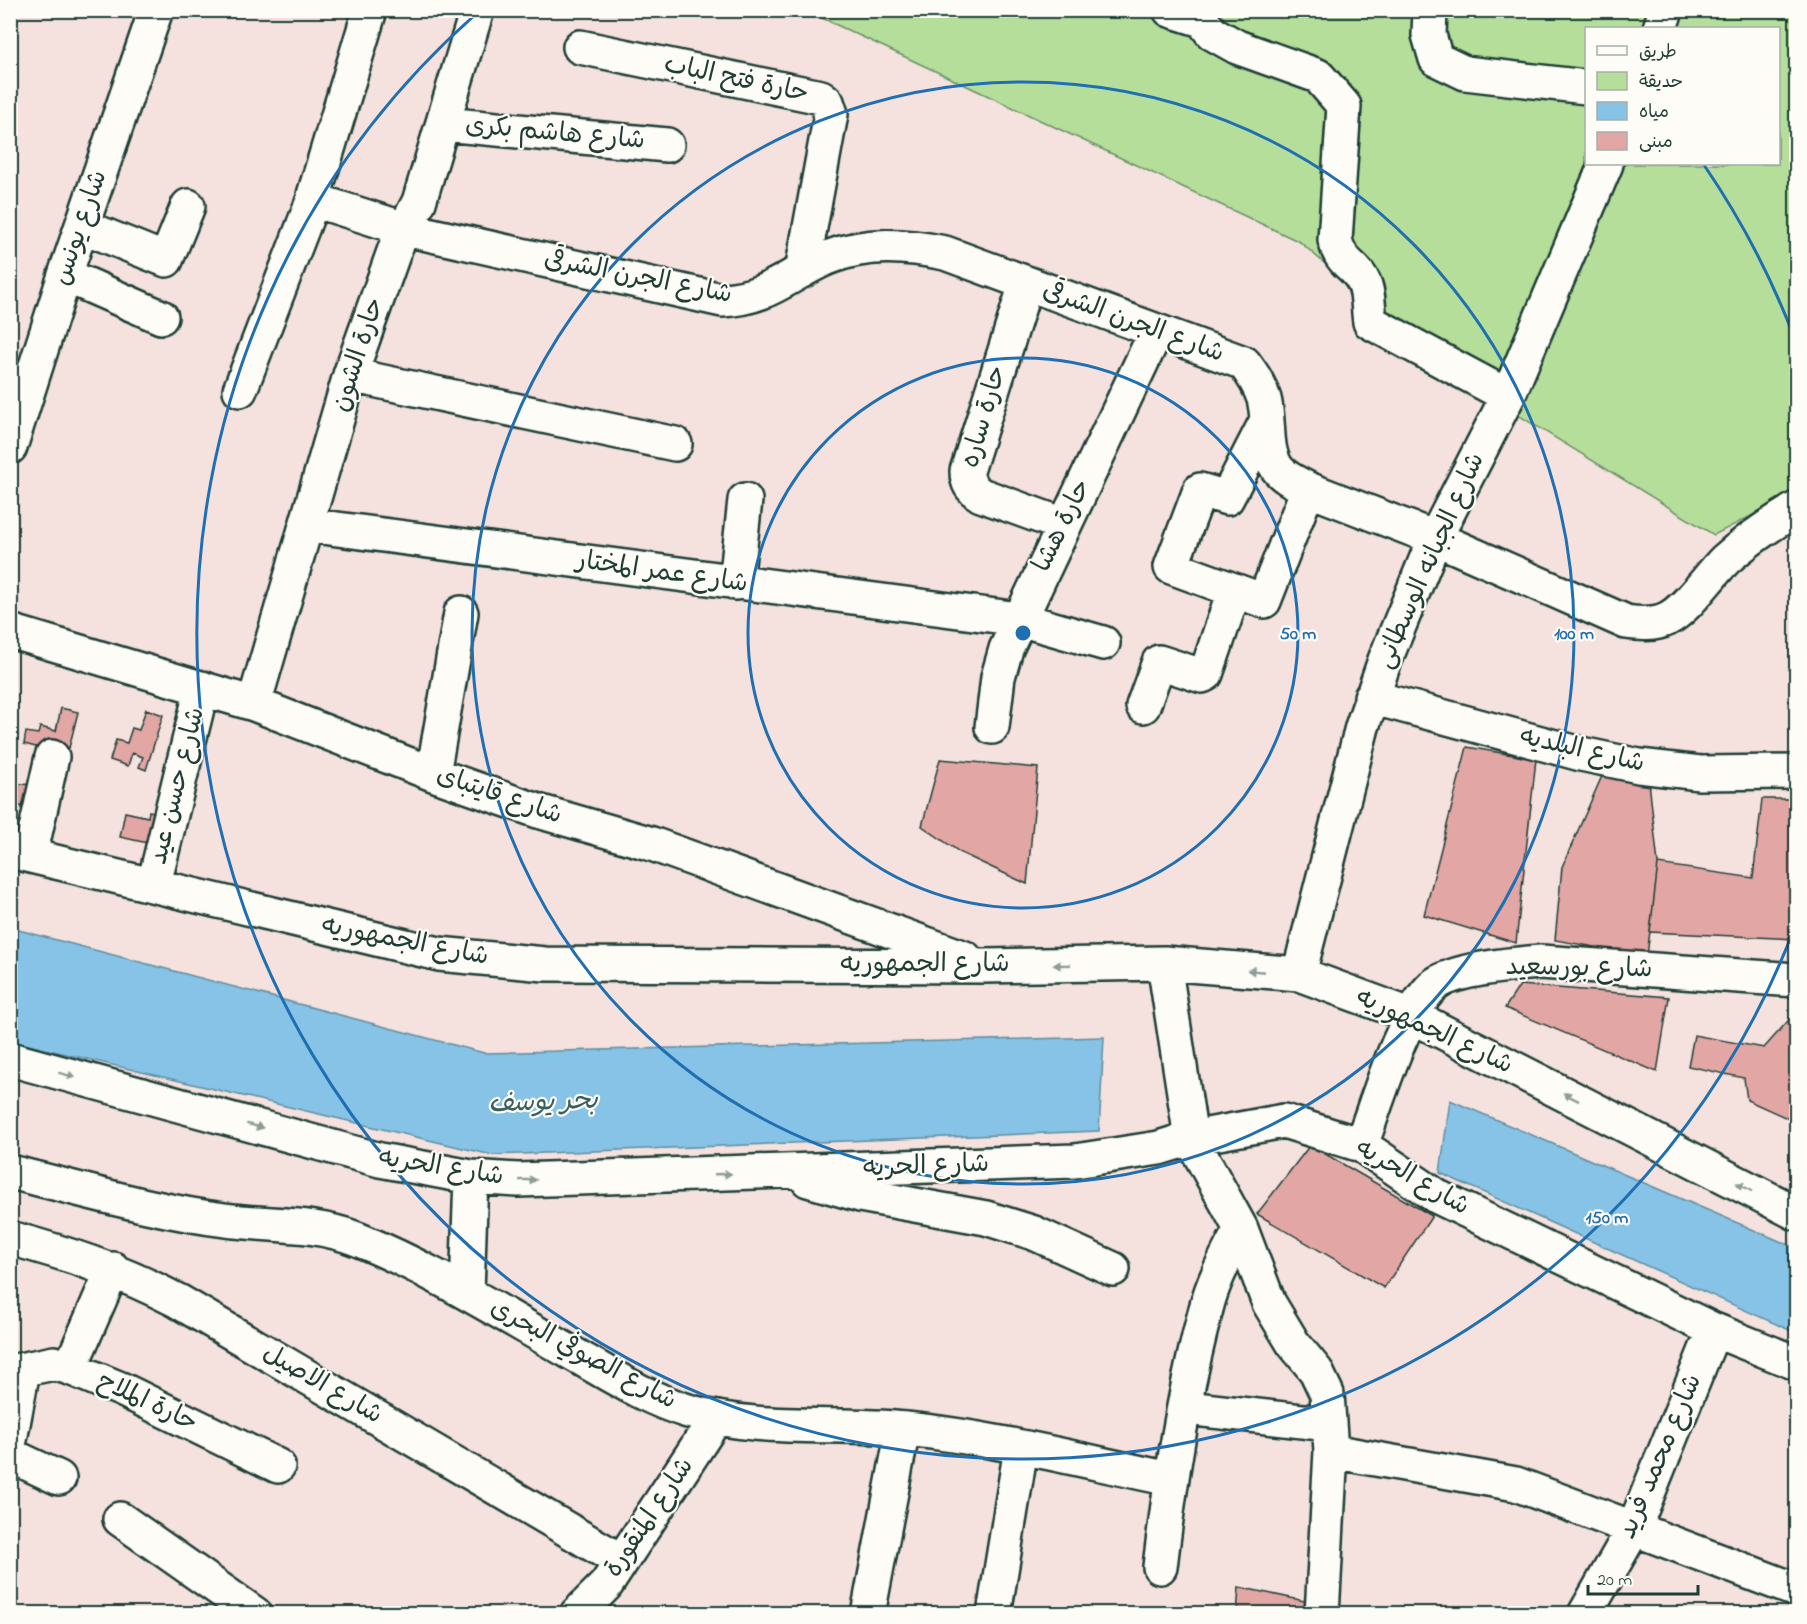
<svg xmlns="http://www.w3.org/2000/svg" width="1807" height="1624" font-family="'Indie Flower','Playpen Sans Arabic',sans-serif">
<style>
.green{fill:#b5de9b;stroke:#6a8e68;stroke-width:1.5;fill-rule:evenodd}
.water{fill:#87c3e6;stroke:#5d8d9f;stroke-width:1.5}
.building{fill:#e2a7a5;stroke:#1f3d34;stroke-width:1.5}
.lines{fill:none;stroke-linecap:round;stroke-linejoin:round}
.minor-casing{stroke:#1f3d34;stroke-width:38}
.minor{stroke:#fdfcf7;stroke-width:33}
.oneway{fill:#8e9c96}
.ring{fill:none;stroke:#1f6fb2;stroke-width:3}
.labels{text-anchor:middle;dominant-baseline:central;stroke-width:4.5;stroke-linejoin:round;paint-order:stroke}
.street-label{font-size:26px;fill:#1f3d34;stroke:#fdfcf7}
.water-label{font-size:27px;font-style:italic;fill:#395e60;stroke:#fdfcf7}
.centre{fill:#1f6fb2;stroke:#fdfcf7;stroke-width:3}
.ring-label{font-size:18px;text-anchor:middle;font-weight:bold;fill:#1f6fb2;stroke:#fdfcf7;stroke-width:4.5;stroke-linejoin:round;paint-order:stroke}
</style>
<rect width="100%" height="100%" fill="#f5e2de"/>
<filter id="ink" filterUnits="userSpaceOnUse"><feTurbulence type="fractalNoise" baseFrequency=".0167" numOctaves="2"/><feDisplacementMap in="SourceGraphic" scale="12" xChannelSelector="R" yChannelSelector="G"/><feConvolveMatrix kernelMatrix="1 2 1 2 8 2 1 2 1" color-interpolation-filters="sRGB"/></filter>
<g filter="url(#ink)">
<!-- green -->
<path class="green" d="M 807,11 L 1796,11 L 1796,493 L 1714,535 L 1451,374 L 1300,242 ZM 1586,28 L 1778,28 L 1778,164 L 1586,164 Z"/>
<!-- water -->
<path class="water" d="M 11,928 L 484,1053 L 1104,1037 L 1099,1131 L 492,1155 L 11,1041 Z
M 1450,1100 L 1796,1248 L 1796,1333 L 1440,1173 Z"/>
<!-- building -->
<path class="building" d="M 61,708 L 78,712 L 69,748 L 46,743 L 44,749 L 24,744 L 26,732 L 38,734 L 40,727 L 56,731 Z
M 146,709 L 163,715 L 146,770 L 139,767 L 143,757 L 132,753 L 128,766 L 110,760 L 116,740 L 127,743 L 132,728 L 139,730 Z
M 1467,747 L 1536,759 L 1516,943 L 1424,915 Z
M 940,759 L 1038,768 L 1027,884 L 961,853 L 922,826 Z
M 1602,776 L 1649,782 L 1658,864 L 1647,956 L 1555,940 L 1562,867 Z
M 17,784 L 39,785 L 38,807 L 16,806 Z
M 1762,799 L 1796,799 L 1796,939 L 1650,932 L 1658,864 L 1753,878 Z
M 149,811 L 164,814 L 157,845 L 120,837 L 125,812 L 148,817 Z
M 1520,985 L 1669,997 L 1657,1072 L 1505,1008 Z
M 1796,1012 L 1796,1122 L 1747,1100 L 1744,1078 L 1688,1066 L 1694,1035 L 1764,1048 Z
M 1310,1145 L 1432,1216 L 1384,1288 L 1257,1214 Z
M 1239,1587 L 1314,1603 L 1313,1614 L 1237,1614 Z"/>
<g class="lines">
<defs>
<path id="minor" d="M 370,10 L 314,195 L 317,201 L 405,229 L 722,300 C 769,298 787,275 827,258 C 866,242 906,245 945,253 L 1244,363 C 1253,375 1260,385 1264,399 C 1270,420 1264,449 1277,468 C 1284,478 1297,483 1308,489 L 1435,538 L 1626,622 C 1640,624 1654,625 1667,619 C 1687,609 1708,577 1725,560 C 1747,540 1771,524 1796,509
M 1170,10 L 1202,20 L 1212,33 L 1237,47 L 1318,76 L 1344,106 L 1335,240 C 1342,267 1355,263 1364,283 C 1369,293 1368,310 1370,322 L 1508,396
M 1430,10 L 1429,35 L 1436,59 L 1465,73 L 1586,87
M 1660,28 L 1666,10
M 580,47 L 821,97 L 827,102 L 831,114 L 802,271
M 443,124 L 667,145
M 82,226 L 166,260 L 188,206
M 65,275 L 161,317
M 1026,284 L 967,471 C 967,483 971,489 981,495 L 1064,525
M 350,375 L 675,444
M 240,390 L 314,198
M 1267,420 L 1227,498 L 1200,490 L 1171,567 L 1264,601 L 1308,489
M 10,447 L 65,275 L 156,10
M 307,525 L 1019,619 L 1103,643
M 736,583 L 745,500
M 10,631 L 254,704 L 433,774 L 538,811 L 652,844 L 965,958
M 1371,697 L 1581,754 L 1639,766 L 1700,773 L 1796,772
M 254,704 L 350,375 L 396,246 L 419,202 L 477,10
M 1143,706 L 1159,662 L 1202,676 L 1206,674 L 1234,591
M 992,727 L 998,677 L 1006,649 L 1156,332
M 433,774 L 461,613
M 10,851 L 439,954 L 545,964 L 985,966 L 1164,963 L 1299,974 L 1410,1015 L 1796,1213
M 30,856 L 52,757
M 154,884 L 202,688
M 1164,963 L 1191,1138 L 1241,1229 L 1269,1303 L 1293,1343 L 1316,1371 L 1327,1394 L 1331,1451 L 1322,1614
M 1299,974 L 1362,727 L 1385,660 L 1435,538 L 1508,396 L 1606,164
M 10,1059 L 380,1160 L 471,1177 L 518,1180 L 1075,1161 L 1159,1148 L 1191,1138 L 1284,1121 L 1361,1145 L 1436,1196 L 1714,1330 L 1796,1363
M 1361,1145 C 1377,1103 1402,1015 1433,986 C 1452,969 1516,964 1541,962 L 1796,980
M 10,1172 C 81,1189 153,1211 225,1220 C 270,1226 314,1222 357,1239 C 431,1269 499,1312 568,1351 C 607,1373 645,1398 688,1411 C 757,1432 835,1422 906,1429 C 995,1438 1083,1461 1171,1479
M 808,1180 L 860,1195 L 986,1218 L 1034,1233 L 1113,1269
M 10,1238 C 69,1254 123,1272 178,1301 L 621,1561
M 467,1293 L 471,1177
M 70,1368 L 113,1269
M 10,1372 L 54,1363 L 70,1368 L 123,1390 L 278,1466
M 1186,1408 L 1329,1424
M 10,1440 L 23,1370
M 1331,1451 L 1516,1484 L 1796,1590
M 10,1455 L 59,1478
M 120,1519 L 255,1614
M 1160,1567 C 1170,1482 1184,1391 1206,1309 C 1213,1280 1228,1254 1241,1229
M 577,1614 L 606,1585 L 716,1418
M 868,1614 L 903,1429
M 994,1614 L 1021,1448
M 1585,1614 L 1634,1528 L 1714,1330"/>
</defs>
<!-- minor casing -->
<use href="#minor" class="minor-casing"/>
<!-- minor -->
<use href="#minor" class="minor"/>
</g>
<!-- one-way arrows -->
<defs><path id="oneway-solid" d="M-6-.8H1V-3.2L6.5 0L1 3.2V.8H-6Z" transform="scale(1.5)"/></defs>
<g class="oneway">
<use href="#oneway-solid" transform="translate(1062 965) rotate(179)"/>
<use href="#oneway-solid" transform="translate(1256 971) rotate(-175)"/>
<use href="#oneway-solid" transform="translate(67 1075) rotate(15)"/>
<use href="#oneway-solid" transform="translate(1571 1097) rotate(-153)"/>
<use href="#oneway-solid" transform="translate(255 1126) rotate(15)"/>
<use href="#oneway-solid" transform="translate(723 1174) rotate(-2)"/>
<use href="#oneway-solid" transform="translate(528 1180)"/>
<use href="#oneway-solid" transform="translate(1744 1187) rotate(-153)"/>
</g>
</g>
<!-- distance rings -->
<g class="ring">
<circle cx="1023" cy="633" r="275"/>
<circle cx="1023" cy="633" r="551"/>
<path d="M1794 929A826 826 0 1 1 476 14M1704 165A826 826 0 0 1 1794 337"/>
</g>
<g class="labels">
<!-- street labels -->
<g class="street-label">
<text transform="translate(736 80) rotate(12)">حارة فتح الباب</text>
<text transform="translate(555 134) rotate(5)">شارع هاشم بكرى</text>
<text transform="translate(81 228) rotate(-71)">شارع يونس</text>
<text transform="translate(638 278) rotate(11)">شارع الجرن الشرقى</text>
<text transform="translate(1133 323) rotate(20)">شارع الجرن الشرقى</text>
<text transform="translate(359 355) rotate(-72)">حارة الشون</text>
<text transform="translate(985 417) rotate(-74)">حارة ساره</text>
<text transform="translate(1063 526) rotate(-64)">حارة هشا</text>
<text transform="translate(1431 561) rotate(-66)">شارع الجبانه الوسطانى</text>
<text transform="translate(662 573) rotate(8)">شارع عمر المختار</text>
<text transform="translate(1582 751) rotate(13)">شارع البلديه</text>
<text transform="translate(178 786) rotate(-76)">شارع حسن عيد</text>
<text transform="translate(499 796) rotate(19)">شارع قايتباى</text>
<text transform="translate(405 942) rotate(11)">شارع الجمهوريه</text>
<text x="925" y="965">شارع الجمهوريه</text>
<text transform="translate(1579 969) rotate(1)">شارع بورسعيد</text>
<text transform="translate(1434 1032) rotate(25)">شارع الجمهوريه</text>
<text transform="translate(926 1167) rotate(-2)">شارع الحريه</text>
<text transform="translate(441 1168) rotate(9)">شارع الحريه</text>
<text transform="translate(1412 1178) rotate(30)">شارع الحريه</text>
<text transform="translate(583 1355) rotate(28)">شارع الصوفي البحرى</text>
<text transform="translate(322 1385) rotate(30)">شارع الاصيل</text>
<text transform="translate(147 1403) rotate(25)">حارة الملاح</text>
<text transform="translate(1661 1457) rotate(-67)">شارع محمد فريد</text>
<text transform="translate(650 1518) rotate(-56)">شارع المنقورة</text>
</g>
<!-- water labels -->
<g class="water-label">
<text transform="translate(543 1103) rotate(-2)">بحر يوسف</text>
</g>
</g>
<circle cx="1023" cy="633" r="9" class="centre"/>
<g class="ring-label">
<text x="1298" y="639">50 m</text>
<text x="1574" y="639">100 m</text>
<text x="1607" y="1223">150 m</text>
</g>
<!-- margin -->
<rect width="1807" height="1624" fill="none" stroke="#fdfcf7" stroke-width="36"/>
<rect x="18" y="18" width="1771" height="1588" fill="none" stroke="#1f3d34" stroke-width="2" filter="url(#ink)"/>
<!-- legend -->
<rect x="1585" y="27" width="195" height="138" fill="#fdfcf7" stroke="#a4b0a9" stroke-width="1.5"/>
<rect x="1597" y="46" width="30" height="9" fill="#fdfcf7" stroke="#a4b0a9" stroke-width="1.5"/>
<text x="1639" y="57" font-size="18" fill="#1f3d34">طريق</text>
<rect x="1597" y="72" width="30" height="18" fill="#b5de9b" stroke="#a4b0a9" stroke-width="1.5"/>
<text x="1639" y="87" font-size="18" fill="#1f3d34">حديقة</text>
<rect x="1597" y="102" width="30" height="18" fill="#87c3e6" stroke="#a4b0a9" stroke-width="1.5"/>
<text x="1639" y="117" font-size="18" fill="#1f3d34">مياه</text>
<rect x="1597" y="132" width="30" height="18" fill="#e2a7a5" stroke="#a4b0a9" stroke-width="1.5"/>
<text x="1639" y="147" font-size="18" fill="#1f3d34">مبنى</text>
<!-- scale -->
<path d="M1588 1585v9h110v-9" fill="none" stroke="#1f3d34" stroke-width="3"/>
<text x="1597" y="1585" font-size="18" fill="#1f3d34" stroke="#fdfcf7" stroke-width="4.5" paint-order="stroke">20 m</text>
</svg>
